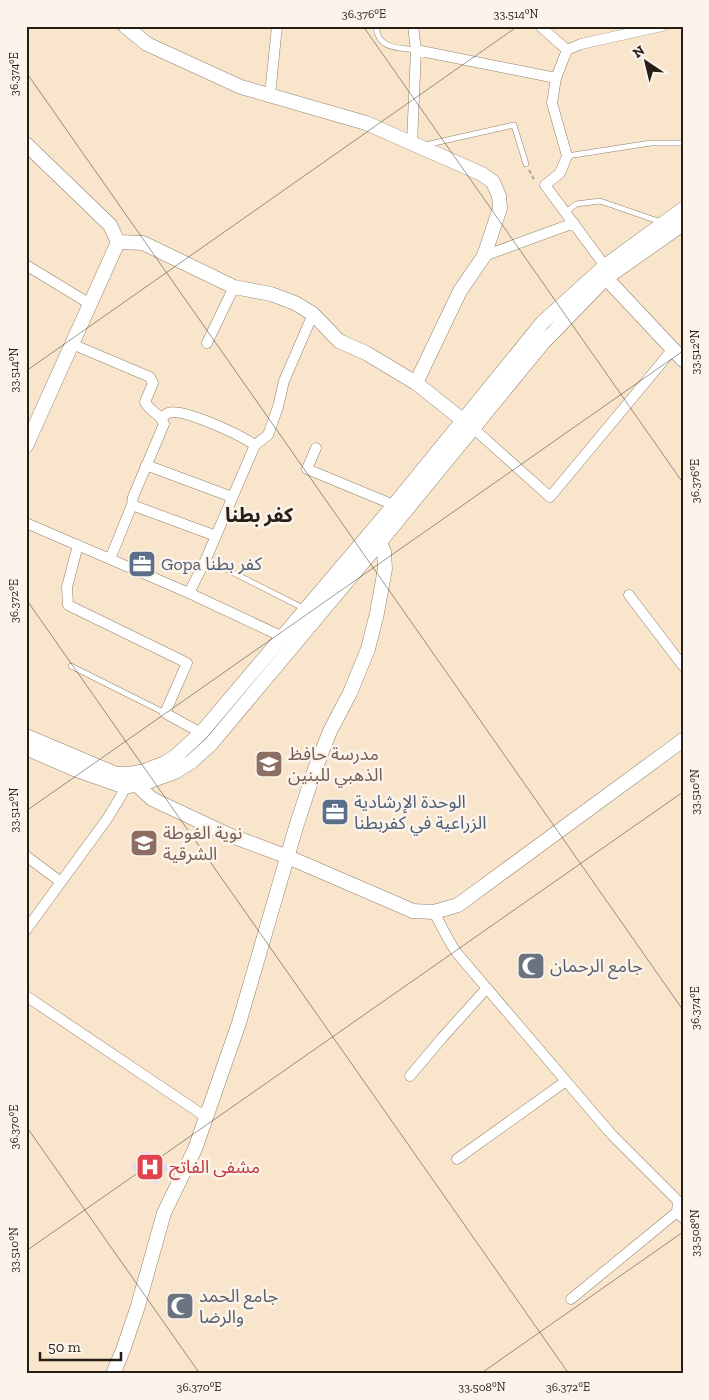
<svg xmlns="http://www.w3.org/2000/svg" width="709" height="1400" font-family="'Zilla Slab','Noto Sans Arabic',serif">
<style>
.medical{fill:#e3daef}
.lines{fill:none;stroke-linecap:round;stroke-linejoin:round}
.lane-casing{stroke:#93816a;stroke-width:6}
.street-casing{stroke:#93816a;stroke-width:11}
.secondary-casing{stroke:#93816a;stroke-width:15}
.path{stroke:#b7a894;stroke-width:2;stroke-dasharray:4 2.5;stroke-linecap:butt}
.lane{stroke:#fff;stroke-width:5}
.street{stroke:#fff;stroke-width:10}
.secondary{stroke:#fff;stroke-width:14}
.ticks{fill:none;stroke:#261f16;stroke-width:1;stroke-opacity:0.45}
.labels{text-anchor:middle;dominant-baseline:central;stroke-width:5;stroke-linejoin:round;paint-order:stroke}
.service-label{font-size:18px;fill:#4e5e75;stroke:#fcf4ea;text-anchor:start}
.education-label{font-size:18px;fill:#785e54;stroke:#fcf4ea;text-anchor:start}
.worship-label{font-size:18px;fill:#5b616d;stroke:#fcf4ea;text-anchor:start}
.health-label{font-size:18px;fill:#be3a42;stroke:#fcf4ea;text-anchor:start}
.quarter-label{font-size:20px;font-weight:bold;fill:#261f16;stroke:#fcf4ea}
.neatline{fill:none;stroke:#261f16;stroke-width:2}
.ticks-label{font-size:12px;text-anchor:middle;fill:#261f16}
</style>
<rect width="100%" height="100%" fill="#f8e5cc"/>
<!-- medical -->
<path class="medical" d="M 144,1150 L 169,1166 L 156,1184 L 131,1168 Z"/>
<g class="lines">
<defs>
<path id="lane" d="M 376,26 C 378,50 397,47 416,50
M 425,145 L 514,125 L 526,164
M 567,156 L 651,143 L 683,143
M 566,212 L 576,204 L 600,201 L 661,222
M 206,559 L 303,608
M 71,666 L 165,713"/>
<path id="street" d="M 540,26 L 567,50
M 416,50 L 556,78
M 270,95 L 277,26
M 412,143 L 416,50 L 413,26
M 484,256 L 574,223
M 26,265 L 90,304
M 605,266 L 545,185 L 560,173 L 567,156 L 552,103 L 556,78 L 567,50 L 581,44 L 662,26
M 207,343 L 234,287
M 72,344 L 150,377 L 153,383 L 145,402 C 151,413 160,413 164,424 L 133,497 L 132,505 L 110,559
M 162,417 C 164,416 166,414 168,413 C 182,407 242,436 255,445
M 473,428 L 550,497 L 673,349
M 316,448 L 307,469 L 394,505
M 146,465 L 232,497
M 132,505 L 216,536
M 26,523 L 189,593 L 283,637
M 78,545 L 67,587 L 68,605 L 187,663 L 165,713 L 201,733
M 189,593 L 206,559 L 255,445 L 268,435 L 278,407 L 284,381 L 313,314
M 629,595 L 683,666
M 26,856 L 61,882
M 434,912 L 447,937 L 456,952 L 612,1135 L 678,1201 L 677,1212 L 683,1218
M 26,930 L 107,819 L 121,796 L 125,787
M 26,996 L 206,1117
M 410,1076 L 442,1038 L 487,988
M 457,1159 L 566,1081
M 571,1299 L 677,1212"/>
<path id="secondary" d="M 125,26 L 147,44 L 241,87 L 366,123 L 482,174 L 493,182 L 499,196 L 500,208 L 484,256 L 460,291 L 416,383
M 26,144 L 110,225 L 118,242 L 143,243 L 234,287 L 271,294 L 295,303 L 313,314 L 339,341 L 366,353 L 416,383 L 470,426
M 605,269 L 606,278 L 683,360
M 26,446 L 118,242
M 26,736 L 116,774 L 129,774 L 144,771 L 165,763 L 176,756 L 201,733 L 394,505 L 543,322 L 605,266 L 683,209
M 26,748 L 79,771 L 125,787 L 145,783 L 175,772 L 191,762 L 211,744 L 380,542 L 542,344 L 606,278 L 683,224
M 137,785 L 152,799 L 229,835 L 288,857 L 413,911 L 434,912 L 458,905 L 683,740
M 113,1374 L 123,1350 L 137,1309 L 164,1213 L 195,1149 L 239,1023 L 296,827 L 314,772 L 330,731 L 350,693 L 368,649 L 377,613 L 385,569 L 384,552 L 380,542"/>
</defs>
<!-- lane casing -->
<use href="#lane" class="lane-casing"/>
<!-- street casing -->
<use href="#street" class="street-casing"/>
<!-- secondary casing -->
<use href="#secondary" class="secondary-casing"/>
<!-- path -->
<path class="path" d="M 529,170 L 535,181"/>
<!-- lane -->
<use href="#lane" class="lane"/>
<!-- street -->
<use href="#street" class="street"/>
<!-- secondary -->
<use href="#secondary" class="secondary"/>
</g>
<!-- ticks -->
<path class="ticks" d="M 363,26 L 683,483M 26,72 L 683,1010M 26,371 L 518,26M 26,599 L 569,1374M 26,811 L 683,351M 26,1126 L 200,1374M 26,1251 L 683,792M 480,1374 L 683,1232"/>
<!-- icons -->
<defs>
<symbol id="office-square" viewBox="-11 -11 22 22"><rect x="-9" y="-9" width="18" height="18" rx="4" fill="#5c6f8a" stroke="#fcf4ea"/><path d="M-6-3h4V-5.5h4V-3h4V5H-6ZM-1-4.5V-3h2v-1.5ZM-6 0V1H6V0Z" fill="#fff"/></symbol>
<symbol id="school-square" viewBox="-11 -11 22 22"><rect x="-9" y="-9" width="18" height="18" rx="4" fill="#8d6e63" stroke="#fcf4ea"/><path d="M0-5L7-2L0 1L-7-2ZM-4 1L0 2.5L4 1V4Q0 6-4 4Z" fill="#fff"/></symbol>
<symbol id="mosque-square" viewBox="-11 -11 22 22"><rect x="-9" y="-9" width="18" height="18" rx="4" fill="#6b7280" stroke="#fcf4ea"/><path d="M3.5-4.9A6 6 0 1 0 3.5 4.9A5 5 0 1 1 3.5-4.9Z" fill="#fff"/></symbol>
<symbol id="hospital-square" viewBox="-11 -11 22 22"><rect x="-9" y="-9" width="18" height="18" rx="4" fill="#e0444e" stroke="#fcf4ea"/><path d="M-5-5h3v3.5h4V-5h3V5h-3V1.5h-4V5h-3Z" fill="#fff"/></symbol>
</defs>
<g fill-rule="evenodd">
<use href="#office-square" x="126" y="548" width="32" height="32"/>
<use href="#school-square" x="253" y="748" width="32" height="32"/>
<use href="#office-square" x="319" y="796" width="32" height="32"/>
<use href="#school-square" x="128" y="827" width="32" height="32"/>
<use href="#mosque-square" x="515" y="950" width="32" height="32"/>
<use href="#hospital-square" x="134" y="1151" width="32" height="32"/>
<use href="#mosque-square" x="164" y="1290" width="32" height="32"/>
</g>
<g class="labels">
<!-- service labels -->
<g class="service-label">
<text x="161" y="564">Gopa كفر بطنا</text>
<text x="354" y="802">الوحدة الإرشادية<tspan x="354" dy="21">الزراعية في كفربطنا</tspan></text>
</g>
<!-- education labels -->
<g class="education-label">
<text x="288" y="754">مدرسة حافظ<tspan x="288" dy="21">الذهبي للبنين</tspan></text>
<text x="163" y="833">نوية الغوطة<tspan x="163" dy="21">الشرقية</tspan></text>
</g>
<!-- worship labels -->
<g class="worship-label">
<text x="550" y="966">جامع الرحمان</text>
<text x="199" y="1296">جامع الحمد<tspan x="199" dy="21">والرضا</tspan></text>
</g>
<!-- health labels -->
<g class="health-label">
<text x="169" y="1167">مشفى الفاتح</text>
</g>
<!-- quarter labels -->
<g class="quarter-label">
<text x="259" y="515">كفر بطنا</text>
</g>
</g>
<!-- border -->
<rect width="709" height="1400" fill="none" stroke="#fcf4ea" stroke-width="55"/>
<!-- north arrow -->
<g transform="translate(646 62) rotate(325)" stroke="#fcf4ea" stroke-width="4" paint-order="stroke">
<path d="M0-4L9 19L0 12L-9 19Z" fill="#261f16"/>
<text y="-8" font-size="14" font-weight="bold" text-anchor="middle" fill="#261f16">N</text>
</g>
<!-- scale -->
<path d="M40 1352v8h81v-8" fill="none" stroke="#261f16" stroke-width="2.5"/>
<text x="48" y="1352" font-size="15" fill="#261f16" stroke="#fcf4ea" stroke-width="4" paint-order="stroke">50 m</text>
<rect x="28" y="28" width="654" height="1344" class="neatline"/>
<g class="ticks-label">
<text x="364" y="18">36.376°E</text>
<text x="516" y="18">33.514°N</text>
<text transform="translate(14 74) rotate(-90)" y="4">36.374°E</text>
<text transform="translate(695 352) rotate(-90)" y="4">33.512°N</text>
<text transform="translate(14 370) rotate(-90)" y="4">33.514°N</text>
<text transform="translate(695 481) rotate(-90)" y="4">36.376°E</text>
<text transform="translate(14 601) rotate(-90)" y="4">36.372°E</text>
<text transform="translate(695 792) rotate(-90)" y="4">33.510°N</text>
<text transform="translate(14 810) rotate(-90)" y="4">33.512°N</text>
<text transform="translate(695 1008) rotate(-90)" y="4">36.374°E</text>
<text transform="translate(14 1127) rotate(-90)" y="4">36.370°E</text>
<text transform="translate(695 1233) rotate(-90)" y="4">33.508°N</text>
<text transform="translate(14 1250) rotate(-90)" y="4">33.510°N</text>
<text x="199" y="1391">36.370°E</text>
<text x="482" y="1391">33.508°N</text>
<text x="568" y="1391">36.372°E</text>
</g>
</svg>
